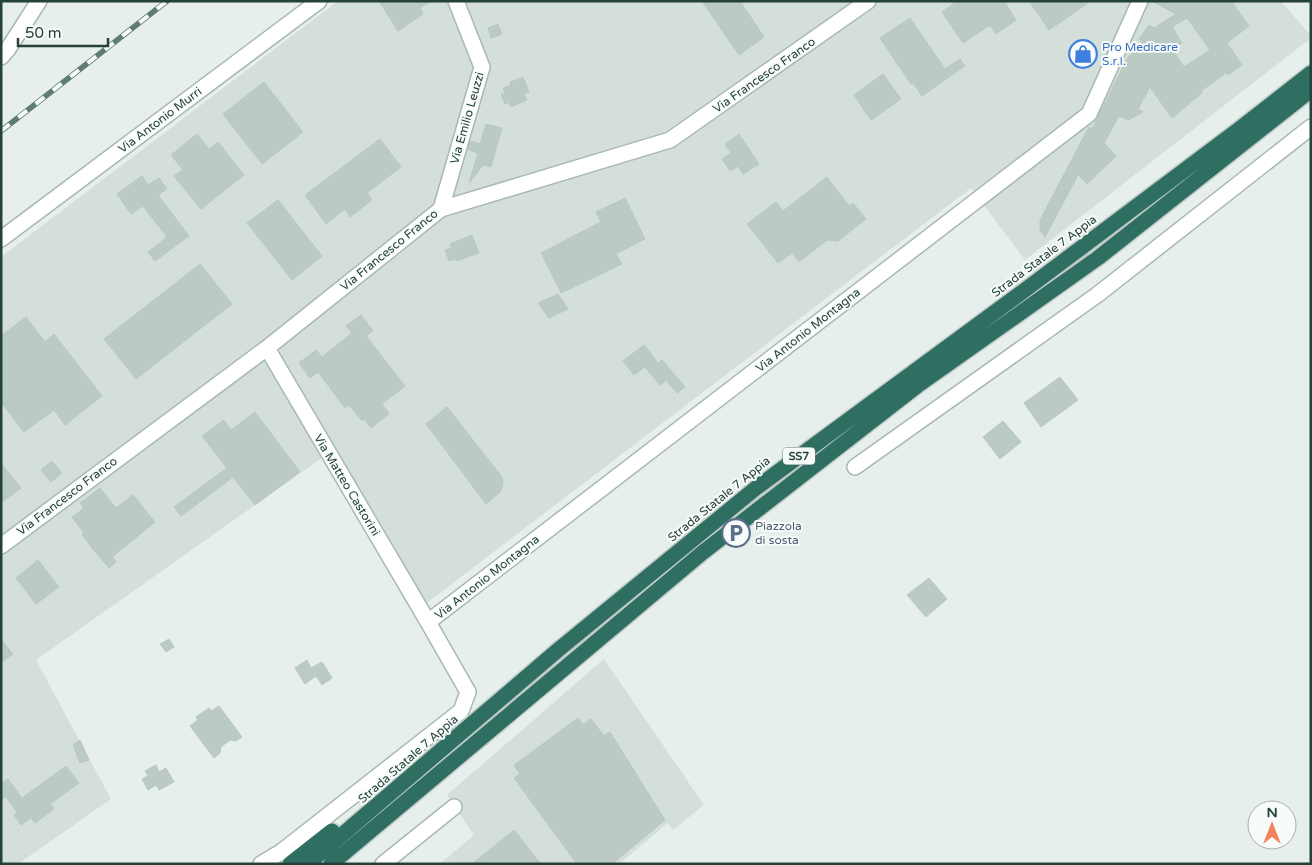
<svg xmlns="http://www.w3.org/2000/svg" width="1312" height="865" font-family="'Varela Round',sans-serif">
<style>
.built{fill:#d4dfda}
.building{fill:#bbcac4;stroke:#b8c9c2;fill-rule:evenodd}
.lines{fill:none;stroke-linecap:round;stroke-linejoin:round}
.minor-casing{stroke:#a8b8b2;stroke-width:18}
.highway-casing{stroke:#c2cac8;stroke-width:18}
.minor{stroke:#fff;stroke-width:15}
.highway{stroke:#2f6f62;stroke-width:15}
.rail-casing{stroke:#5f7d75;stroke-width:5.5}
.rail{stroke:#f7fbf9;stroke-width:4;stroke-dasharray:11;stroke-linecap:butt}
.labels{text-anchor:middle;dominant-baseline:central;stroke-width:4;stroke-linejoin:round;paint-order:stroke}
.shield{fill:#f7fbf9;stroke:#637a73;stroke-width:1}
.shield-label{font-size:11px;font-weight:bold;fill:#24423a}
.shop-label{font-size:12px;fill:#366cbe;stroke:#f7fbf9;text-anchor:start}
.street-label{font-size:12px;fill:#24423a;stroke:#f7fbf9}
.service-label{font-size:12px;fill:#4e5e75;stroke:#f7fbf9;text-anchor:start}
</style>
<rect width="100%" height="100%" fill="#e6efeb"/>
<!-- built -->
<path class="built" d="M 338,1 L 1281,1 L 1311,36 L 1311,38 L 1025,260 L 971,188 L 424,605 L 330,452 L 36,660 L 111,799 L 18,864 L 1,864 L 1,257 Z
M 604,659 L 704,805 L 673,830 L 668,823 L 619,864 L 440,864 L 474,835 L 447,795 Z"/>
<!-- building -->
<path class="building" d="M 379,1 L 431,1 L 420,8 L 423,14 L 398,31 Z
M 702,1 L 740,1 L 764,37 L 739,55 Z
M 957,1 L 1004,1 L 1016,20 L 996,34 L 990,25 L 963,43 L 942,12 Z
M 1029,1 L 1091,1 L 1049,30 Z
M 1152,1 L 1231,1 L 1249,26 L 1227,43 L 1242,65 L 1228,75 L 1226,73 L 1201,91 L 1202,93 L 1172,118 L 1150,87 L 1138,109 L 1143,112 L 1128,120 L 1119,116 L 1104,143 L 1116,156 L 1087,184 L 1078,175 L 1045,237 L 1040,230 L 1040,220 L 1089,127 L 1092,129 L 1128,57 L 1143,45 L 1139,39 L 1149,25 L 1154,28 L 1176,14 ZM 1187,18 L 1210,50 L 1184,67 L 1172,49 L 1182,43 L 1172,27 Z
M 910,18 L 945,69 L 960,59 L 965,66 L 922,96 L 913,83 L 911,84 L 880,38 Z
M 498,24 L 502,34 L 491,38 L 488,28 Z
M 1091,44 L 1097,52 L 1076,67 L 1070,59 Z
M 883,74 L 901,99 L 871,120 L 854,95 Z
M 523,77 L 529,92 L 524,94 L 527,100 L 511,107 L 509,102 L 505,104 L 501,94 L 505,93 L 503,88 L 511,85 L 510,82 Z
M 264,82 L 303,132 L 262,164 L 223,114 Z
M 486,124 L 502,128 L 491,167 L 483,165 L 469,183 L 478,153 L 468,150 L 470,141 L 480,144 Z
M 197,134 L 209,149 L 218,142 L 244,175 L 201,209 L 174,176 L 183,170 L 171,155 Z
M 739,134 L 759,164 L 743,174 L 738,166 L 730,171 L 722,159 L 731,153 L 725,144 Z
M 380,139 L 401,167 L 367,193 L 372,200 L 350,217 L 345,209 L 326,224 L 305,195 Z
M 142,176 L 148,185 L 159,178 L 167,189 L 158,195 L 189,236 L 155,261 L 148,252 L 167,237 L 143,206 L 131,214 L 117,194 Z
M 827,177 L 849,206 L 853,203 L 866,219 L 838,241 L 827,240 L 799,262 L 792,253 L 778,263 L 747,224 L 776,202 L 783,211 Z
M 625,198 L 645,239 L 616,254 L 622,264 L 561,293 L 541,253 L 601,222 L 596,212 Z
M 278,200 L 322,256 L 292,280 L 247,223 Z
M 472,235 L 479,253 L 457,261 L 456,259 L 449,261 L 445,250 L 452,248 L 450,244 Z
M 200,264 L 232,304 L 136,379 L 104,339 Z
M 558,294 L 568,309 L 549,318 L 538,303 Z
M 361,315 L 373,331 L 366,336 L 405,386 L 382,404 L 389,414 L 371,428 L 364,419 L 362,421 L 349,405 L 345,408 L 318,372 L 310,378 L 299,363 L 316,350 L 322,357 L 352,333 L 346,326 Z
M 26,317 L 45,342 L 54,334 L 102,396 L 65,425 L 54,410 L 24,432 L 1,402 L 1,336 Z
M 644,345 L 658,363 L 662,360 L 685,387 L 677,393 L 666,380 L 660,385 L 645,367 L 634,375 L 623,361 Z
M 1060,377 L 1078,400 L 1041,427 L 1024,403 Z
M 447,407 L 502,477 L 503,483 L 501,491 L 486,504 L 426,424 Z
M 255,412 L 300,472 L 255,505 L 233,477 L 181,516 L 174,507 L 227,468 L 202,436 L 224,420 L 231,430 Z
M 1003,421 L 1021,442 L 1000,459 L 983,437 Z
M 52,461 L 62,473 L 51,482 L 41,470 Z
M 1,463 L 21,488 L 1,503 Z
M 100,488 L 116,508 L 133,495 L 155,522 L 112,557 L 116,562 L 109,568 L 92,548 L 82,534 L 84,533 L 72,517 L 84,508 L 80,503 Z
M 38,560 L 59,587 L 36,604 L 16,578 Z
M 929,578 L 947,599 L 926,617 L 907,595 Z
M 1,639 L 13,654 L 1,663 Z
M 169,639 L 174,647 L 166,652 L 160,644 Z
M 307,660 L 311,668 L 322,662 L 332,678 L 322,685 L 316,676 L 305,684 L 295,668 Z
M 219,706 L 242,737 L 236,741 L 230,740 L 221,747 L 220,753 L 214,758 L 190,726 L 198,720 L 196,717 L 209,708 L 211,711 Z
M 578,718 L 583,725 L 591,719 L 604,736 L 610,732 L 665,820 L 612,864 L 577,864 L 514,778 L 520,774 L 514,765 Z
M 80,740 L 89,760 L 80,763 L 73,745 Z
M 156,765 L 159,772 L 166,768 L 174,782 L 159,790 L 156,785 L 148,790 L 142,779 L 148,776 L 145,771 Z
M 66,766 L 79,783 L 50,804 L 54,809 L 35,823 L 31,818 L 21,825 L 14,815 L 17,812 L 6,797 L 1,800 L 1,784 L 8,779 L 22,798 Z
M 514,830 L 541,864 L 472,864 Z"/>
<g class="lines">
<defs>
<path id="minor" d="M 1,57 L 8,49 L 39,1
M 441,209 L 482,67 L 456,1
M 1,239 L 319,1
M 855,467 L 1097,295 L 1311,127
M 1,546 L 267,348 L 441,209 L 670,140 L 868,1
M 428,622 L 1089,114 L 1140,1
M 261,864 L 281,852 L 461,711 L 468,692 L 428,622 L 267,348
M 383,864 L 454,807"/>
<path id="highway" d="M 290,864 L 332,831
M 308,864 L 558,650 L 756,488 L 1025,290 L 1238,130 L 1311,73
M 331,864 L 702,553 L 917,386 L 1098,258 L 1311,90"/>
</defs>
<!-- minor casing -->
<use href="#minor" class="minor-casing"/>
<!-- highway casing -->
<use href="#highway" class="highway-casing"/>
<!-- minor -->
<use href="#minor" class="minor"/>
<!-- highway -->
<use href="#highway" class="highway"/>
<defs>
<path id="rail" d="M 1,131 L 167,1"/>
</defs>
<!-- rail casing -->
<use href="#rail" class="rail-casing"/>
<!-- rail -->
<use href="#rail" class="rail"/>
</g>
<!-- icons -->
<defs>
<symbol id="shop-ring" viewBox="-11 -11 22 22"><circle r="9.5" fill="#f7fbf9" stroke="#3f7fe0" stroke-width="1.5"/><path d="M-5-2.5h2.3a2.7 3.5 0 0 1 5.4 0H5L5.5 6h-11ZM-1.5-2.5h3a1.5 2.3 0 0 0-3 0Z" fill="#3f7fe0"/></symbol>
<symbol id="parking-ring" viewBox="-11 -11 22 22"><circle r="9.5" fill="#f7fbf9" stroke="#5c6f8a" stroke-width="1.5"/><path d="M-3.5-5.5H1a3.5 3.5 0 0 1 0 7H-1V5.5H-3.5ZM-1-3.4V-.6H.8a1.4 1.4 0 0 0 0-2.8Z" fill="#5c6f8a"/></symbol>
</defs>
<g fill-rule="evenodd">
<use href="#shop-ring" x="1067" y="38" width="32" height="32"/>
<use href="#parking-ring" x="720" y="517" width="32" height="32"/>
</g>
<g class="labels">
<!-- shield labels -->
<rect class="shield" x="783" y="447.5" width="32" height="17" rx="4"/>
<g class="shield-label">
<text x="799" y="456">SS7</text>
</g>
<!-- shop labels -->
<g class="shop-label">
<text x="1102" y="47">Pro Medicare<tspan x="1102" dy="14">S.r.l.</tspan></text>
</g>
<!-- street labels -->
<g class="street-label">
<text transform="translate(764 75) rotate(-35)">Via Francesco Franco</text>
<text transform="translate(467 118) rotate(-74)">Via Emilio Leuzzi</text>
<text transform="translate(160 120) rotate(-37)">Via Antonio Murri</text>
<text transform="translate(389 250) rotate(-39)">Via Francesco Franco</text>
<text transform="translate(1044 256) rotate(-37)">Strada Statale 7 Appia</text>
<text transform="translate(808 330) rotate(-38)">Via Antonio Montagna</text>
<text transform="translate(347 485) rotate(59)">Via Matteo Castorini</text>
<text transform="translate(67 496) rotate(-37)">Via Francesco Franco</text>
<text transform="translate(719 499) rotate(-39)">Strada Statale 7 Appia</text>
<text transform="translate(487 577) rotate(-38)">Via Antonio Montagna</text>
<text transform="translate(408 759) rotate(-41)">Strada Statale 7 Appia</text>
</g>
<!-- service labels -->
<g class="service-label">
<text x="755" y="526">Piazzola<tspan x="755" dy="14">di sosta</tspan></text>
</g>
</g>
<!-- border -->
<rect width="1312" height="865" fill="none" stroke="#24423a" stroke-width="5"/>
<!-- north arrow -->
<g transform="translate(1272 825)"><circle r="24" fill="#f7fbf9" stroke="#a3b1ad"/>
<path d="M0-4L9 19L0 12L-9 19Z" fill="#f4845f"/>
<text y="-8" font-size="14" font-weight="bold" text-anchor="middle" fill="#24423a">N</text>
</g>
<!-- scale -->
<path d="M18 38v8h90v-8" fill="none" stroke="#24423a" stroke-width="2.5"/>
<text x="25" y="38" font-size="15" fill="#24423a" stroke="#f7fbf9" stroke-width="4" paint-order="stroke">50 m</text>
</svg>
